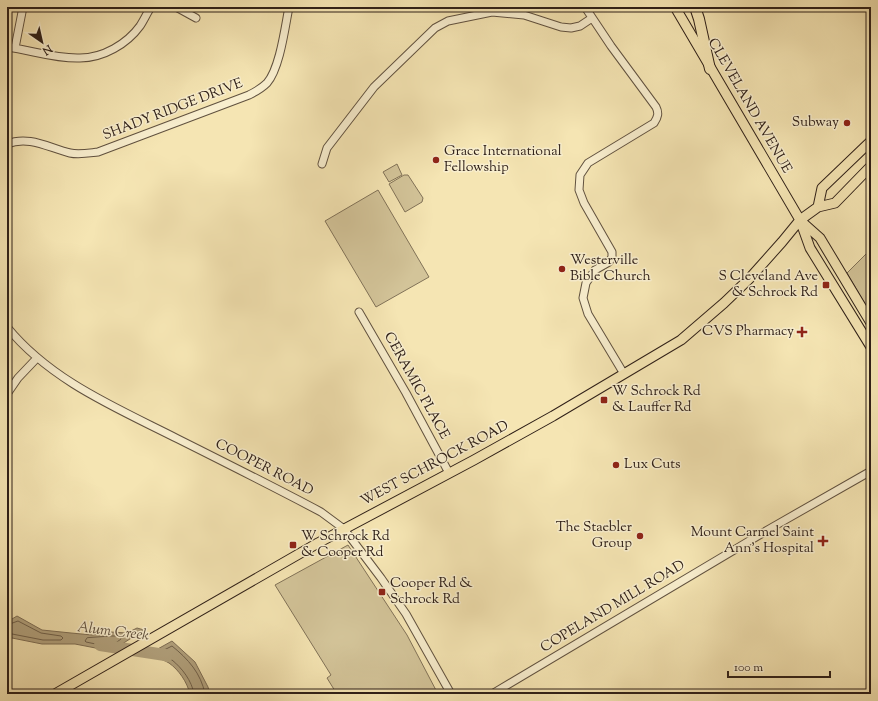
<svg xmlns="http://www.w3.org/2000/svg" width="878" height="701" font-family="'Sorts Mill Goudy',serif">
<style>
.green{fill:#d3c499;stroke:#817258}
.water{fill:#b2a27e;stroke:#7e6e55}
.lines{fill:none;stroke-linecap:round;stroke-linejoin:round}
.shore{stroke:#70614b;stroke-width:1}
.river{stroke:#b2a27e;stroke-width:12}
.minor-casing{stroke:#60513f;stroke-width:9}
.major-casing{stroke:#2f2018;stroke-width:11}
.highway-casing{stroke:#2f2018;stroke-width:12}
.minor{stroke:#f8eece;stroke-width:7}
.major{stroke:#f5e5b3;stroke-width:9}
.highway{stroke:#f5e5b3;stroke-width:10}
.poi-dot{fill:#8f2418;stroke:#f8eece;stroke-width:1.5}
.labels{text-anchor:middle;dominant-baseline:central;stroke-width:3;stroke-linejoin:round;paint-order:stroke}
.street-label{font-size:14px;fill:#2f2018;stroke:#f8eece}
.poi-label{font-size:14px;fill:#2f2018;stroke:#f8eece;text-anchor:start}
.water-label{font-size:15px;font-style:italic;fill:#5d4e3c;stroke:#f8eece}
</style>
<rect width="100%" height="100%" fill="#f5e5b3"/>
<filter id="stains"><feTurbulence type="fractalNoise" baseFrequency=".005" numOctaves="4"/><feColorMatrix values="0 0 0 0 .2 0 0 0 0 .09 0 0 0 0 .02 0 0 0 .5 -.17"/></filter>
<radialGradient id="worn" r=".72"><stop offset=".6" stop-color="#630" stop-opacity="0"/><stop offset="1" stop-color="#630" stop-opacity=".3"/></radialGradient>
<!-- green -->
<path class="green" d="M 397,164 L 402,175 L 389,182 L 383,172 Z
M 404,175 L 408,175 L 423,198 L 422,202 L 405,212 L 389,184 Z
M 378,190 L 429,277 L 376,307 L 325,221 Z
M 871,249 L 871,314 L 847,273 Z
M 348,545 L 407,635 L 438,694 L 330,694 L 335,691 L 327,678 L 331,675 L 275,585 Z"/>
<!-- water -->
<path class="water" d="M 17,616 L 42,630 L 71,633 L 92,635 L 111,632 L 127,633 L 137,628 L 144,630 L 111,651 L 75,644 L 42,644 L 7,637 L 7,622 Z
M 172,641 L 195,662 L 208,687 L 210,694 L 190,694 C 187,682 179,670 169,663 C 163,659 154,657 147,655 Z"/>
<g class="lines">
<!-- shore -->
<path class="shore" d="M 7,625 L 18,621 L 41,633 L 61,636 L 63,638 L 61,640 L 43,640 L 7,633
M 111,636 L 120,636 L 121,639 L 110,647 L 86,642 L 85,641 L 87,638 Z
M 194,694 C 192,681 182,668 172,660 C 168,658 164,657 160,655 L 160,652 L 172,646 C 188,659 201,673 205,694"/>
<!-- river -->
<path class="river" d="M 100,645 L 165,655 L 167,656"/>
<defs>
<path id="minor" d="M 176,7 L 196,18
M 585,7 L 611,46 L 656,107 C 659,113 658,117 654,123 L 588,163 L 580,175 L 579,190 L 584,203 L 612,252 L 612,257 L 609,262 L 595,270 L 586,283 L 583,298 L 588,314 L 624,374
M 7,47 C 31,50 55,59 80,58 C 103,58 127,44 140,26 C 144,20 147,13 151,7
M 15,48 L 23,7
M 7,144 C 29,135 49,148 70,153 C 79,155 89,153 98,152 L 249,95 C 255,92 262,88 267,83 C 280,68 285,27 289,7
M 322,164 L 327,148 L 374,87 L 435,28 L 448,21 L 492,12 L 524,15 L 561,27 L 571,28 L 580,26 L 592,18
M 359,312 L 406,393 L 449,473
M 7,327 C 51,381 117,408 178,439 C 226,463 274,487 321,512 L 344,529 L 381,578 L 406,614 L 451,694
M 7,394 L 18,378 L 37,358
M 492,694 L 771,528 L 871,471"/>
<path id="major" d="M 675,7 L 800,220 L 810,248 L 871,347
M 818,207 L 822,188 L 871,141
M 802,222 L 820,238 L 871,323
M 55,694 L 318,543 L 474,460 L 553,416 L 681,340 L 724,303 L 749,279 L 782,242 L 800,220 L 818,207 L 835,203 L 871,166"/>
<path id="highway" d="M 695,7 L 699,19 L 710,69"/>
</defs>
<!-- minor casing -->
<use href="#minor" class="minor-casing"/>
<!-- major casing -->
<use href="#major" class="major-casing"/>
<!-- highway casing -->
<use href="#highway" class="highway-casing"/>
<!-- minor -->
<use href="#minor" class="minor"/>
<!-- major -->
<use href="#major" class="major"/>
<!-- highway -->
<use href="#highway" class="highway"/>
</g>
<!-- markers -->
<g class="poi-dot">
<circle cx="847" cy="123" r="4"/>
<circle cx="436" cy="160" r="4"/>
<circle cx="562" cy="269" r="4"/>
<rect x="822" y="281" width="8" height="8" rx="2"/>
<path d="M800 326h4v4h4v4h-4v4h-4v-4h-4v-4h4z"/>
<rect x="600" y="396" width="8" height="8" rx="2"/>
<circle cx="616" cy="465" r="4"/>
<circle cx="640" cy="536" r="4"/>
<path d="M821 535h4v4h4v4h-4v4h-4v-4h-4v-4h4z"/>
<rect x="289" y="541" width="8" height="8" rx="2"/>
<rect x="378" y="588" width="8" height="8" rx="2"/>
</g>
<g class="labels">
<!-- street labels -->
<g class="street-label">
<text transform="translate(749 106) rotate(60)">CLEVELAND AVENUE</text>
<text transform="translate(173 110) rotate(-21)">SHADY RIDGE DRIVE</text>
<text transform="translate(416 386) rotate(61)">CERAMIC PLACE</text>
<text transform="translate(435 464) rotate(-28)">WEST SCHROCK ROAD</text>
<text transform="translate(264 468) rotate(27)">COOPER ROAD</text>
<text transform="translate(613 607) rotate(-31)">COPELAND MILL ROAD</text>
</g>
<!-- poi labels -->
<g class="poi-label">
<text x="839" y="123" text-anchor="end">Subway</text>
<text x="444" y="152">Grace International<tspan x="444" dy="16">Fellowship</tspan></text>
<text x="570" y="261">Westerville<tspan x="570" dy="16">Bible Church</tspan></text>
<text x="818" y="277" text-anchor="end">S Cleveland Ave<tspan x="818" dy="16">&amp; Schrock Rd</tspan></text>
<text x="794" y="332" text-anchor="end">CVS Pharmacy</text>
<text x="612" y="392">W Schrock Rd<tspan x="612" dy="16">&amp; Lauffer Rd</tspan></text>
<text x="624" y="465">Lux Cuts</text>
<text x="632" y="528" text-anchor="end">The Staebler<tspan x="632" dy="16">Group</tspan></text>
<text x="814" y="533" text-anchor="end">Mount Carmel Saint<tspan x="814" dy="16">Ann's Hospital</tspan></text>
<text x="301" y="537">W Schrock Rd<tspan x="301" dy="16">&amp; Cooper Rd</tspan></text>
<text x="390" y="584">Cooper Rd &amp;<tspan x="390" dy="16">Schrock Rd</tspan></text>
</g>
<!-- water labels -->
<g class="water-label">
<text transform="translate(113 632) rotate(7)">Alum Creek</text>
</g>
</g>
<!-- margin -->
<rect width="878" height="701" fill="none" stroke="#f5e5b3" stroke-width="24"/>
<rect x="8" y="8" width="862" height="685" fill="none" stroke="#2f2018" stroke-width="2"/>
<rect x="12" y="12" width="854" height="677" fill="none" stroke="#2f2018"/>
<!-- north arrow -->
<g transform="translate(42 42) rotate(146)" stroke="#f8eece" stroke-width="3" paint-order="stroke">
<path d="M0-3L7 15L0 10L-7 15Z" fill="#2f2018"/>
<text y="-6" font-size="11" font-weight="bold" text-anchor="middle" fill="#2f2018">N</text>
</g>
<!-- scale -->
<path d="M728 671v6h102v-6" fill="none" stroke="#2f2018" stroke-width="2"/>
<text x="734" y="671" font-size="12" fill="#2f2018" stroke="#f8eece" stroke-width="3" paint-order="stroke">100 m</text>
<rect width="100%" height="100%" filter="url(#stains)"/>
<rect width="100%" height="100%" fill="url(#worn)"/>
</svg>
